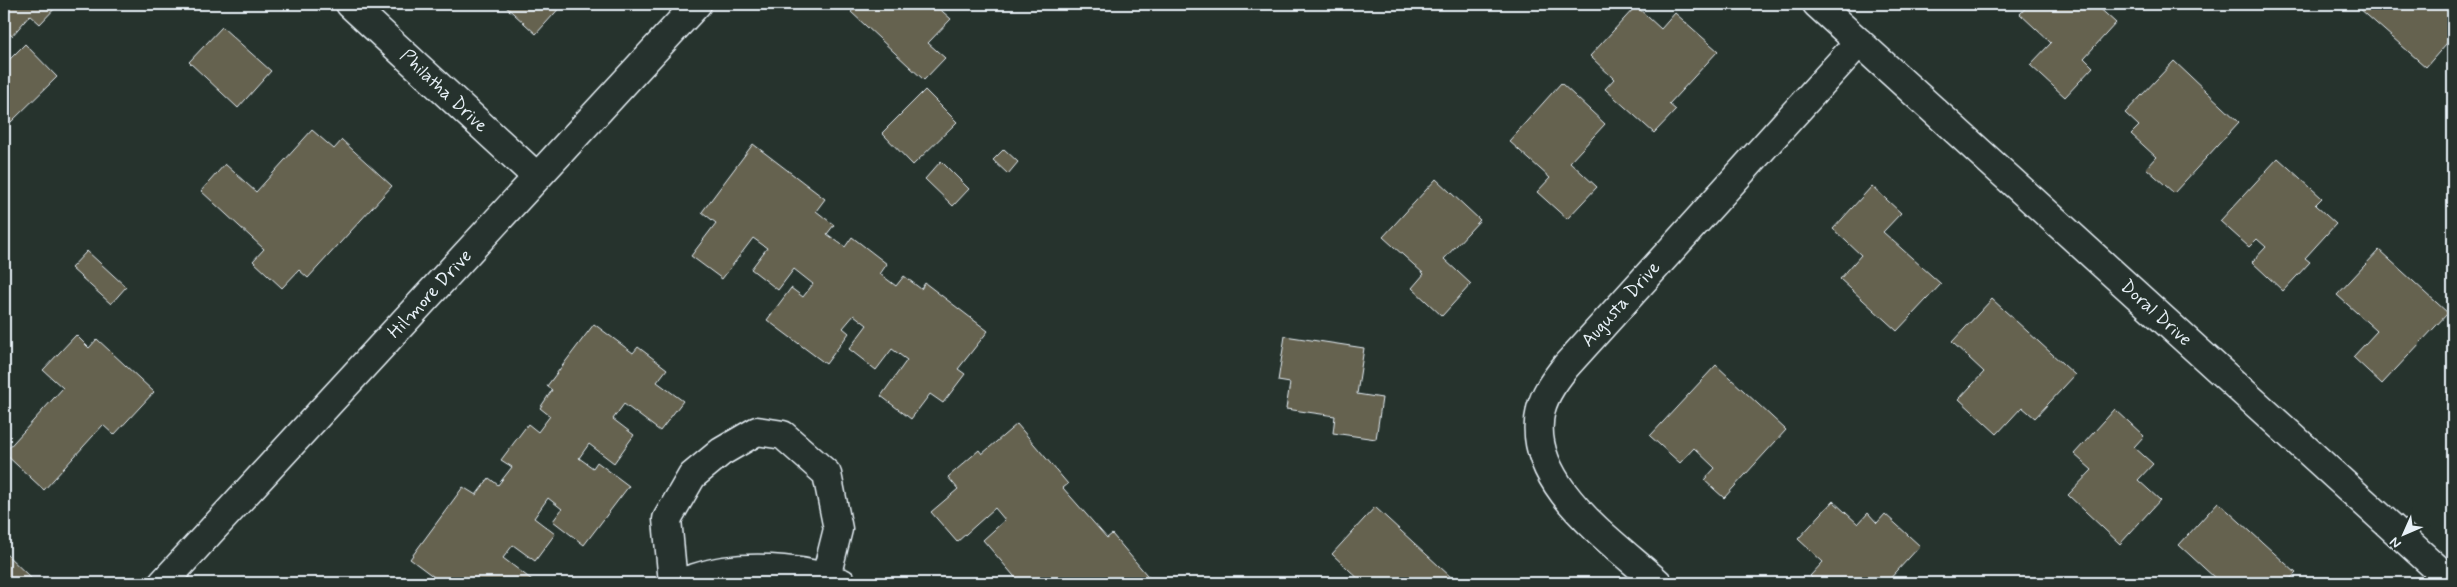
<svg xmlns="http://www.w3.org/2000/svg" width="2457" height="587" font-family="Mynerve,sans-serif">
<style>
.building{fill:#65624f;stroke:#e8f1f8}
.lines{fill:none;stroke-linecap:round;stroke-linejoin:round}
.minor-casing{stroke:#e8f1f8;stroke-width:31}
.minor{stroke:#26332d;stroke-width:28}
.labels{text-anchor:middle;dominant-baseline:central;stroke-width:5;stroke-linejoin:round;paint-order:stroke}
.street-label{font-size:19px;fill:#e8f1f8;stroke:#26332d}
</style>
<rect width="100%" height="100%" fill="#26332d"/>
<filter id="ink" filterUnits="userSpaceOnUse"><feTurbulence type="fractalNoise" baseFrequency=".02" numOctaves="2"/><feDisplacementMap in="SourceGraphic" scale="10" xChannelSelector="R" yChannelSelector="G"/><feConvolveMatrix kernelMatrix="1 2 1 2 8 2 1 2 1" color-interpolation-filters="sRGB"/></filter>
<g filter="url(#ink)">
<!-- building -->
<path class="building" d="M 4,4 L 59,4 L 40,24 L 30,15 L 12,36 L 4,29 Z
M 503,4 L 563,4 L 536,34 Z
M 859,4 L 934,4 L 951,19 L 928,43 L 945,58 L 924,80 L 851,12 Z
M 2029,4 L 2095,4 L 2116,23 L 2084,58 L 2093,67 L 2065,97 L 2030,65 L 2051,43 L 2020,14 Z
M 2362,4 L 2452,4 L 2453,36 L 2426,67 L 2359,8 Z
M 1636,6 L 1661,29 L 1675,13 L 1718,51 L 1669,104 L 1676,110 L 1654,133 L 1605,89 L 1614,79 L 1590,56 Z
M 222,27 L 271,71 L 238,108 L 189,62 Z
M 25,44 L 57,77 L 11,122 L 4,115 L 4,65 Z
M 2174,61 L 2239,122 L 2174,193 L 2146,168 L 2156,157 L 2131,134 L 2139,126 L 2125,113 Z
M 1561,83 L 1605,124 L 1570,162 L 1597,187 L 1567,219 L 1537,192 L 1550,178 L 1509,141 Z
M 925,90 L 957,122 L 913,165 L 882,133 Z
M 312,130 L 334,149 L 342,140 L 392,186 L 308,278 L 299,270 L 282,288 L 253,261 L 264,249 L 201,191 L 225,164 L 256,192 Z
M 753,144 L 825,199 L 816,211 L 834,225 L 827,234 L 845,247 L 852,237 L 887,264 L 880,274 L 896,286 L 904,276 L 921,289 L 925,283 L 988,331 L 958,369 L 965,374 L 943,403 L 930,394 L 911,419 L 881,396 L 907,360 L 892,349 L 876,370 L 849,349 L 867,325 L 854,315 L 843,328 L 849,333 L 826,364 L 767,320 L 791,288 L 803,297 L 813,284 L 794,269 L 778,290 L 751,269 L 767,248 L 753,238 L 722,279 L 691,256 L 716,223 L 702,212 Z
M 1004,149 L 1018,162 L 1008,174 L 993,160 Z
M 2278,158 L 2322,198 L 2315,205 L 2336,224 L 2305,258 L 2310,262 L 2283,291 L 2252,262 L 2266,247 L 2257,239 L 2249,247 L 2220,221 Z
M 941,161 L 969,189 L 953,206 L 925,179 Z
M 1436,179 L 1480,220 L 1444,259 L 1471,284 L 1442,316 L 1412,288 L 1424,274 L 1383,237 Z
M 1872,186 L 1901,213 L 1883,232 L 1941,284 L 1897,331 L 1840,279 L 1861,255 L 1833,229 Z
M 2379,250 L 2448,313 L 2382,384 L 2353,357 L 2377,331 L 2337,295 Z
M 87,251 L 126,287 L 111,304 L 71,268 Z
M 1992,299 L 2075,375 L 2035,418 L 2022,407 L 1997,434 L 1959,399 L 1984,372 L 1952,342 Z
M 594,324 L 633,353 L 638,347 L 667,369 L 657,382 L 683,401 L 660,431 L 624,404 L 613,419 L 634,435 L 614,463 L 589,444 L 579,458 L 593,468 L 597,462 L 629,486 L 584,545 L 553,521 L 562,509 L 548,498 L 534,518 L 555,534 L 535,561 L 513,545 L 503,558 L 536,583 L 442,583 L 410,559 L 463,487 L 476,495 L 489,478 L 498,485 L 512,467 L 501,460 L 528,424 L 538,432 L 550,416 L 540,408 L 552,390 L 547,386 Z
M 76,335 L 89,348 L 97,339 L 154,392 L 114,435 L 103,425 L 44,490 L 4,453 L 63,388 L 43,370 Z
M 1285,336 L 1364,348 L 1357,394 L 1382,398 L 1376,439 L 1333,433 L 1335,416 L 1286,409 L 1290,383 L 1278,381 Z
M 1716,365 L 1786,430 L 1724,498 L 1704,480 L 1715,468 L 1694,448 L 1680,463 L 1650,436 Z
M 2453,386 L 2453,401 L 2446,394 Z
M 2115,409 L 2144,436 L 2134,447 L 2153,464 L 2138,480 L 2160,500 L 2120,544 L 2068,495 L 2092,470 L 2074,454 Z
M 1017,424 L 1068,484 L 1063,488 L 1100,530 L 1107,538 L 1112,534 L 1152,581 L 1150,583 L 1062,583 L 1059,579 L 1054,583 L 1045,583 L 1042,580 L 1038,583 L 1020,583 L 983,540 L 1005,520 L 995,508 L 957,542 L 931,512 L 958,489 L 948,477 L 979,450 L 982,454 Z
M 1833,501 L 1858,524 L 1868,513 L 1877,523 L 1885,514 L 1920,546 L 1886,583 L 1817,583 L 1810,576 L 1823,562 L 1798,539 Z
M 2218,502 L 2296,573 L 2286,583 L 2210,583 L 2215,578 L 2179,545 Z
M 1375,507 L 1452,578 L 1447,583 L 1363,583 L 1332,554 Z
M 4,552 L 32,579 L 28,583 L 4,583 Z"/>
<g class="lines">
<defs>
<path id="minor" d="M 350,4 L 537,177
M 1817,4 L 2453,583
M 163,583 L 697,4
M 673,583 L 667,519 L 692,476 L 721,452 L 757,431 L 783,435 L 827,474 L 838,529 L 826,577
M 679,583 C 693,579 708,573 723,571 C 760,566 807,569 842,583
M 1658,583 C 1611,540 1523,482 1541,409 C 1545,393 1556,379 1566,366 L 1859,42"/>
</defs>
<!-- minor casing -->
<use href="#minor" class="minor-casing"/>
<!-- minor -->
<use href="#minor" class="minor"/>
</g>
</g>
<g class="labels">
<!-- street labels -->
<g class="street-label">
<text transform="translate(444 91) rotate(43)">Philatha Drive</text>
<text transform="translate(430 294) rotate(-47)">Hilmore Drive</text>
<text transform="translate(1621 304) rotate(-48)">Augusta Drive</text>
<text transform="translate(2156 313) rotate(42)">Doral Drive</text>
</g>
</g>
<!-- margin -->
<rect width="2457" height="587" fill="none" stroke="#26332d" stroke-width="20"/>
<rect x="10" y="10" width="2437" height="567" fill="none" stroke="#e8f1f8" stroke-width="2" filter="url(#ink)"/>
<!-- north arrow -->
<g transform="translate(2404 534) rotate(225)" stroke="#26332d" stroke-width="4" paint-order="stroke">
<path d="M0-4L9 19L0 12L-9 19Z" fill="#e8f1f8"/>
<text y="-8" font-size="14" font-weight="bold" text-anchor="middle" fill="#e8f1f8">N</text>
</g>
</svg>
